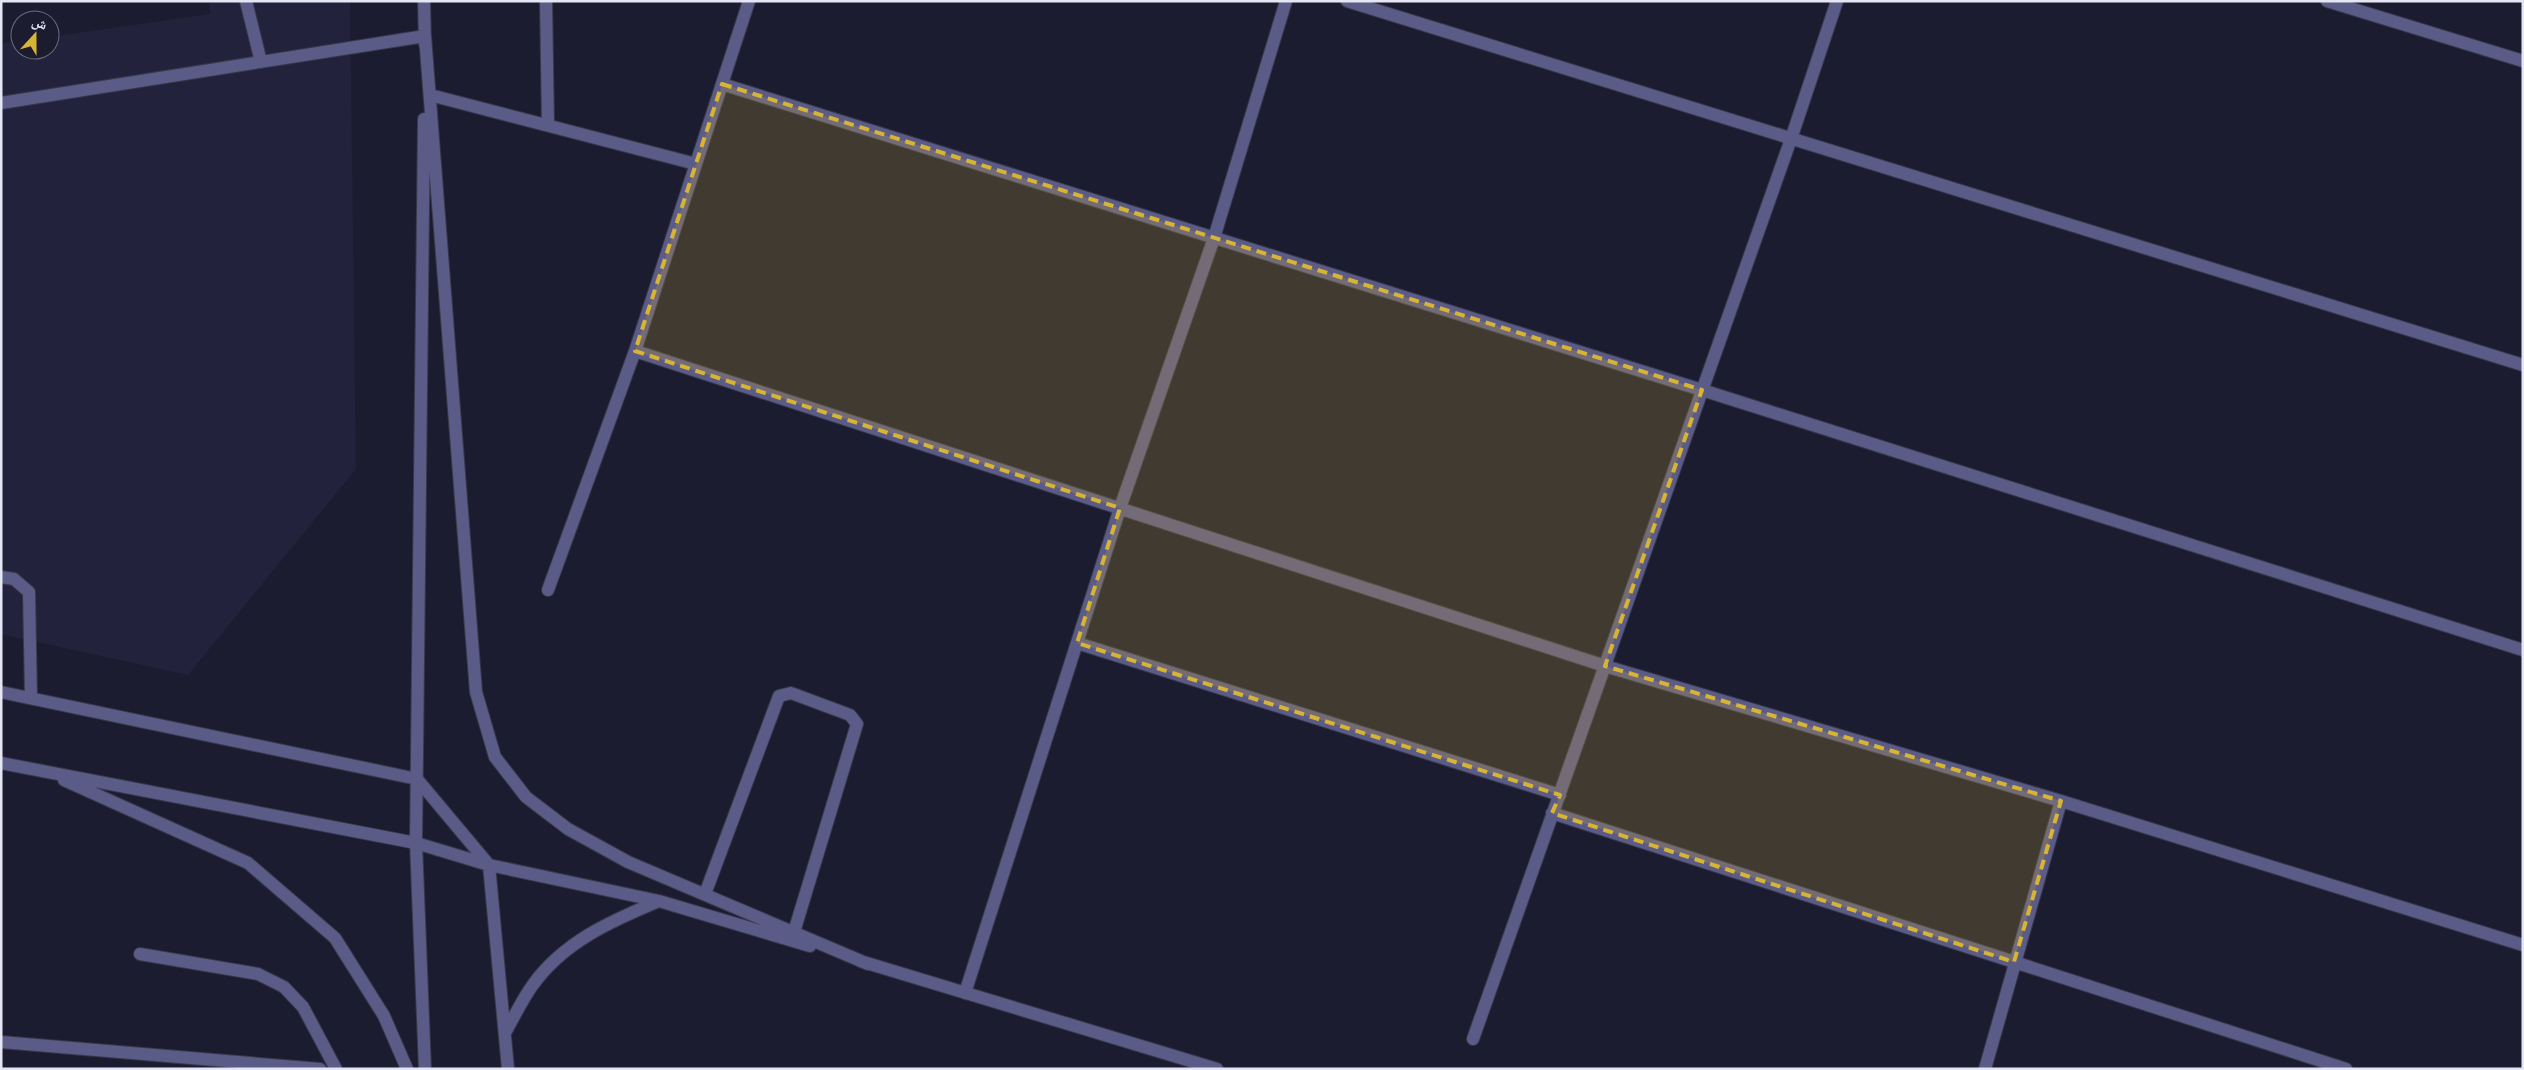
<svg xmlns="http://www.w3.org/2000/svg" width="2524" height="1070" font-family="Quicksand,'Noto Naskh Arabic',sans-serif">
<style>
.built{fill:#22223c}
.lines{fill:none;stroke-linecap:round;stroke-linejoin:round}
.minor-casing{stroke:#38384b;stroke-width:14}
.minor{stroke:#5b5b87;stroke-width:12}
.marked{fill:#d7b434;fill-opacity:0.2;stroke:#d7b434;stroke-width:4;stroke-dasharray:10 6;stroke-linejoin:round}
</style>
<rect width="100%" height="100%" fill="#1c1c30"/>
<!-- built -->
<path class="built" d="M 209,1 L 350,1 L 356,469 L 188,675 L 1,634 L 1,44 L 20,41 L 20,50 L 50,50 L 50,37 L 210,14 Z"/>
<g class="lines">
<defs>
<path id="minor" d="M 246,1 L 261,62
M 424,1 L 425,44
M 546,1 L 548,125
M 1347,1 L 2523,365
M 2327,1 L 2523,61
M 722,84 L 1702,390 L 2523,650
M 430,95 L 696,164
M 1,103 L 425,36 L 476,692 L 495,757 L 526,797 L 568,829 L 628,862 L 868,964
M 424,119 L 416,843 L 425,1069
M 635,351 L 1605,666 L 2061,801 L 2523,945
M 1,577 L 14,579 L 29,592 L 31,698
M 548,590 L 635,351 L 749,1
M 1077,643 L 1560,795
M 1,692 L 417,779 L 489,865 L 508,1069
M 1,763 L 416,843 L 489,865 L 659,901 L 810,946
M 64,780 L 248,863 L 335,938 L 384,1016 L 407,1069
M 1552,813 L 2346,1069
M 705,894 L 779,696 L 791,693 L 850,715 L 857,724 L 794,932
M 140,954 L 258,974 L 284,987 L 303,1007 L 336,1069
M 860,961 L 1217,1069
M 965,993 L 1120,508 L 1214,238 L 1286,1
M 505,1033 C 514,1017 522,1000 532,986 C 563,942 611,921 659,901
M 1473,1039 L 1791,139 L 1837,1
M 1,1042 L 320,1069
M 1985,1069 L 2061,801"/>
</defs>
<!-- minor casing -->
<use href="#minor" class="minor-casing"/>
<!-- minor -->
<use href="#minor" class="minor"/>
</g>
<!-- marked area -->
<path class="marked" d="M 722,84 L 1702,390 L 1605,666 L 2061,801 L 2014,962 L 1552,813 L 1560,795 L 1077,643 L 1120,508 L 635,351 Z"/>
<!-- border -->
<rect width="2524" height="1070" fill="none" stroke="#e5e6f4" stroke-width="5"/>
<!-- north arrow -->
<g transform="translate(35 35) rotate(21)"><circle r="24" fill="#1c1c30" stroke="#6c6d7e"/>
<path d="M0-4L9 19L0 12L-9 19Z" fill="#d7b434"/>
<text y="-8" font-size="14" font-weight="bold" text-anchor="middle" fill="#e5e6f4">ش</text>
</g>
</svg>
